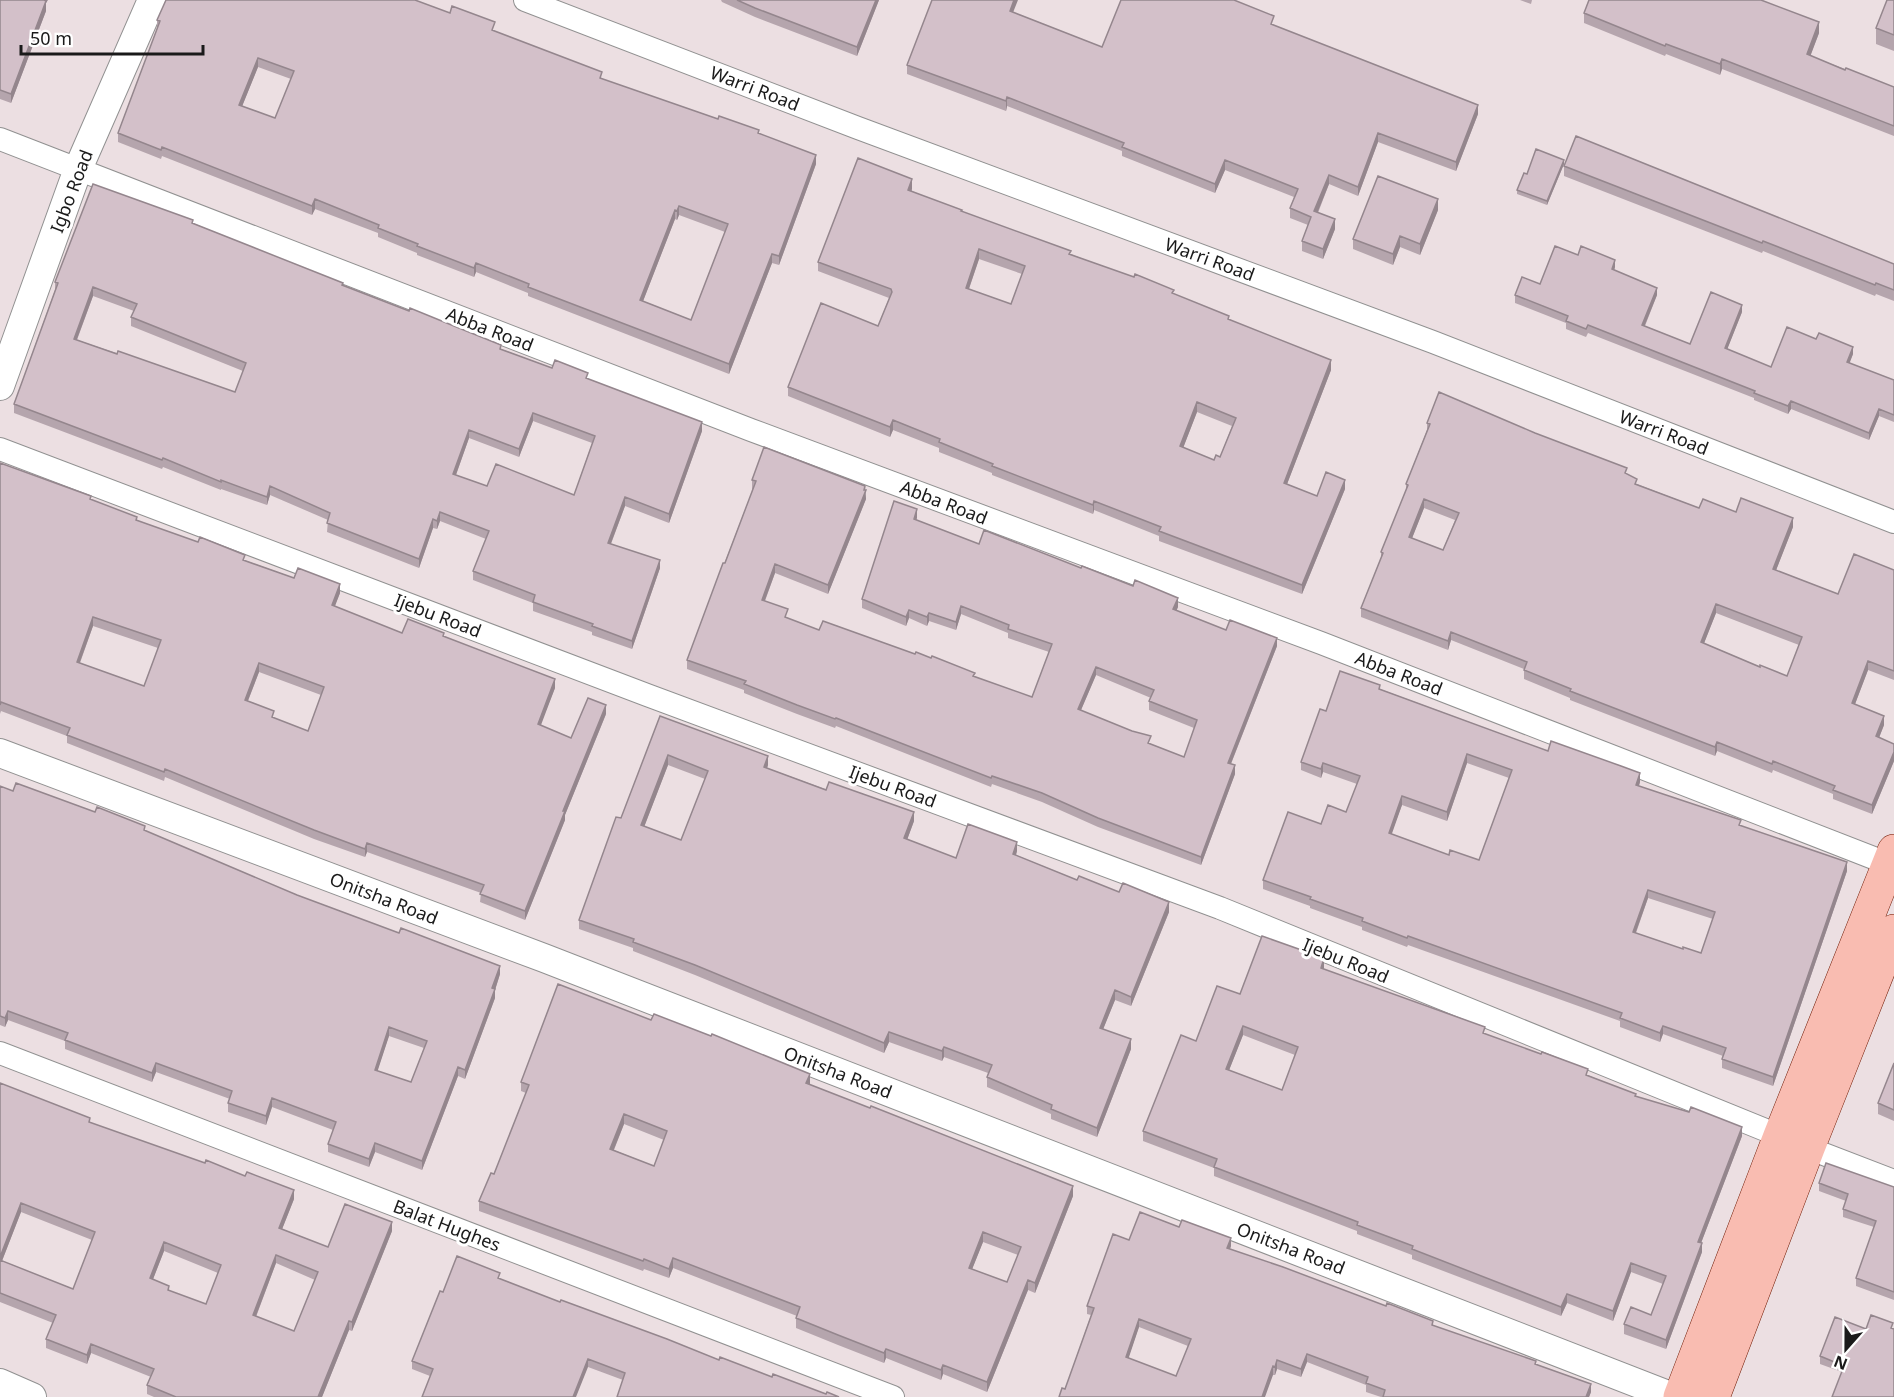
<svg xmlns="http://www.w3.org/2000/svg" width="1894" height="1397" font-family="'Noto Sans',sans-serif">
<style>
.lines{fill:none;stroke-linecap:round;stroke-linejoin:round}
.minor-casing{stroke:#919191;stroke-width:24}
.tertiary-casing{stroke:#919191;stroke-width:30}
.secondary-casing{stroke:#6f1a04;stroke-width:34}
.minor{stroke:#fff;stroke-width:22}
.tertiary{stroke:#fff;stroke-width:28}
.secondary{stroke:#f9bcb1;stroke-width:33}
.wall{fill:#b5a5ad;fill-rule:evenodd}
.shaded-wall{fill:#94868d}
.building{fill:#d3c0c9;stroke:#94868d;stroke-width:1.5;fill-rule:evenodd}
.labels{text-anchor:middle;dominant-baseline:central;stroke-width:6;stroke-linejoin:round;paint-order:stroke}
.street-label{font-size:18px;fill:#1a1a1a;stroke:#fff}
</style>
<rect width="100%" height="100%" fill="#ecdfe2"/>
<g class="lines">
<defs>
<path id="minor" d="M 525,0 L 858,128 L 1433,342 L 1894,522
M 0,139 L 751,430 L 1321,643 L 1889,864
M 0,449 L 647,695 L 1220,908 L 1780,1136
M 0,1053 L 893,1397
M 1808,1148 L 1894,1181"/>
<path id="tertiary" d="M 0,386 L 78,169 L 152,0
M 0,753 L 544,958 L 1673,1397
M 0,1383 L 32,1397"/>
<path id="secondary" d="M 1680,1397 L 1780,1136 L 1894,851
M 1713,1397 L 1808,1148 L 1894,931"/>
</defs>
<!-- minor casing -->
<use href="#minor" class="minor-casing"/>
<!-- tertiary casing -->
<use href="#tertiary" class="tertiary-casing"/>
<!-- secondary casing -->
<use href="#secondary" class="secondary-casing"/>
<!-- minor -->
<use href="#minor" class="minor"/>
<!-- tertiary -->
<use href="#tertiary" class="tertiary"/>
<!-- secondary -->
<use href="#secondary" class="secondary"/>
</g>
<!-- wall -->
<path class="wall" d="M 0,0 L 46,3 L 46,11 L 11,103 L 0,99 Z
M 721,0 L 879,0 L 857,56 L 755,17 L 722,2 Z
M 1520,0 L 1532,0 L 1531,4 Z
M 1894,0 L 1894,51 L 1876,44 L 1876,28 Z
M 1013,12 L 1102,47 L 1274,25 L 1478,114 L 1456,171 L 1378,142 L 1358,196 L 1329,184 L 1318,213 L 1335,229 L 1323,259 L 1302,251 L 1302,241 L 1308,225 L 1290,218 L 1290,208 L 1294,197 L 1225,170 L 1215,193 L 1122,156 L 1122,151 L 1007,106 L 1006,111 L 907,74 L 907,65 Z
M 1584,13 L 1819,33 L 1810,56 L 1894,87 L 1894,136 L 1722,69 L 1720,75 L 1666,54 L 1665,56 L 1584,23 Z
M 157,20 L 495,31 L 602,79 L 759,133 L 816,164 L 779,265 L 772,263 L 729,374 L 528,296 L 528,293 L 476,272 L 474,277 L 417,255 L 417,253 L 378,237 L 378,233 L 315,209 L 312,215 L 162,156 L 161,159 L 118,142 L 118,133 L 157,29 ZM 258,67 L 291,79 L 275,118 L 242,106 ZM 679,215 L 725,232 L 691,320 L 643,301 L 675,219 L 677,220 Z
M 1564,164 L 1547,205 L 1517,194 L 1517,190 L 1527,174 Z
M 1564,166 L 1894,264 L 1894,301 L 1876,294 L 1875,296 L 1763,251 L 1762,253 L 1564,176 Z
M 912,189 L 912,191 L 962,212 L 1174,294 L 1229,319 L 1331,370 L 1287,484 L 1317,496 L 1345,489 L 1302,594 L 1159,541 L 1159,536 L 1094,510 L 1093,514 L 992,475 L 992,473 L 939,452 L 939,448 L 893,430 L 890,437 L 788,396 L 788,387 L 878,326 L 889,298 L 818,271 L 818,262 ZM 979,259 L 1022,274 L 1011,304 L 969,289 ZM 1197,412 L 1232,426 L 1220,457 L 1214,460 L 1183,448 Z
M 1438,210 L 1420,255 L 1400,247 L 1393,265 L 1353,249 L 1353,239 Z
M 193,223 L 343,285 L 501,349 L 552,368 L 588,379 L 702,431 L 669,523 L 625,506 L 611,544 L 660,568 L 632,649 L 592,635 L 592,632 L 533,611 L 533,603 L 473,580 L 473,571 L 486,539 L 440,521 L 437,529 L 433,528 L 419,568 L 327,532 L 328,520 L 270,495 L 267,505 L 221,489 L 221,490 L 163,467 L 162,469 L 14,413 L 14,404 L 55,290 L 55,282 ZM 93,296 L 134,311 L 131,317 L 131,326 L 243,371 L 235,392 L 77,340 ZM 533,421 L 592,443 L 574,495 L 487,486 L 456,475 L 469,438 L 519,457 Z
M 1578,255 L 1615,267 L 1614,270 L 1657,295 L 1645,326 L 1690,344 L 1742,312 L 1727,349 L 1771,367 L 1853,354 L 1849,363 L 1894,380 L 1894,422 L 1879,416 L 1869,440 L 1791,409 L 1788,414 L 1754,400 L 1754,398 L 1588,333 L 1586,337 L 1566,329 L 1566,323 L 1515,303 L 1515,295 L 1540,284 Z
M 1427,423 L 1627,474 L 1637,484 L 1699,508 L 1736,512 L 1793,527 L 1776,570 L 1838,594 L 1894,570 L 1894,680 L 1868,670 L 1855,704 L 1884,725 L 1879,738 L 1894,744 L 1894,761 L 1872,814 L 1833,799 L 1833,794 L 1773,770 L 1772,773 L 1717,751 L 1715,756 L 1570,700 L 1570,698 L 1524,679 L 1524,669 L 1451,640 L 1448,650 L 1361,617 L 1361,608 L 1381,558 L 1381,552 L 1406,492 L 1406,484 L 1427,430 ZM 1424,508 L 1455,520 L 1443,550 L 1412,538 ZM 1716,613 L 1799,645 L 1787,676 L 1760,667 L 1704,643 Z
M 0,463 L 91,500 L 137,521 L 294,578 L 340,593 L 334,607 L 402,633 L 444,636 L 555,688 L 540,725 L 571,738 L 606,714 L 565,815 L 565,820 L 525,920 L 480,902 L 481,893 L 367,852 L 365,857 L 314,839 L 165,777 L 164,781 L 67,743 L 67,736 L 1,711 L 0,714 ZM 93,626 L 158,648 L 144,686 L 80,663 ZM 259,672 L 321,695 L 308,731 L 274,718 L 248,701 Z
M 752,480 L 865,490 L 866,499 L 828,594 L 775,573 L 765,601 L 787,618 L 819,630 L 975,677 L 1032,697 L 1049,652 L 1008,638 L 1008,633 L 961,614 L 956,630 L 929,621 L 927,626 L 909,618 L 906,626 L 862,608 L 862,599 L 917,518 L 916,520 L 979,544 L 1178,607 L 1176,611 L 1226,630 L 1277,646 L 1231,764 L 1235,774 L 1201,865 L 1098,827 L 1042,802 L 992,784 L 991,787 L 836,726 L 835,728 L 797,714 L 744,693 L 744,690 L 687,669 L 687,660 L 753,489 L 752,489 ZM 1096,675 L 1151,698 L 1149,701 L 1149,710 L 1194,728 L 1184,757 L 1151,744 L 1081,710 Z
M 1380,689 L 1548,751 L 1640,782 L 1639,786 L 1741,826 L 1847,871 L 1773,1086 L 1722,1068 L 1722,1059 L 1723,1056 L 1663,1034 L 1660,1042 L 1620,1027 L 1620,1021 L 1408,945 L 1407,947 L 1362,930 L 1362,927 L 1310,908 L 1310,906 L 1263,889 L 1263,880 L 1321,824 L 1346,812 L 1357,784 L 1323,772 L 1321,778 L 1301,770 L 1301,762 L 1326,711 ZM 1467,763 L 1509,778 L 1479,860 L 1449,855 L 1391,834 L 1402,805 L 1447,821 ZM 1648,898 L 1713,919 L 1701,953 L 1683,949 L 1636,933 Z
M 660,716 L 768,765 L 767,768 L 914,821 L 907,840 L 956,858 L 1017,851 L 1016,855 L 1077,880 L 1169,912 L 1131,1006 L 1115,1000 L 1103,1029 L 1131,1049 L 1097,1137 L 1051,1119 L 1051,1114 L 987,1087 L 987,1077 L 988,1073 L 944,1057 L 942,1061 L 889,1042 L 884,1053 L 695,975 L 633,951 L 633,948 L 579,929 L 579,920 L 621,818 ZM 668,765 L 705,779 L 681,840 L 644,827 Z
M 0,786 L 13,791 L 145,831 L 297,895 L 500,974 L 495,990 L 495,998 L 465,1079 L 458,1076 L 422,1170 L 375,1152 L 369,1167 L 328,1152 L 328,1144 L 333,1130 L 272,1107 L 266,1125 L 228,1112 L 228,1103 L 230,1099 L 156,1072 L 152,1082 L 65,1049 L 65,1041 L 8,1020 L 5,1027 L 0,1025 ZM 389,1036 L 424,1048 L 411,1082 L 377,1071 Z
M 1324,968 L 1324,969 L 1588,1075 L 1636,1096 L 1742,1136 L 1701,1243 L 1702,1252 L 1666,1349 L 1624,1334 L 1624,1324 L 1651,1315 L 1663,1284 L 1631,1272 L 1613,1321 L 1567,1303 L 1561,1316 L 1412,1259 L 1412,1255 L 1357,1234 L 1357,1231 L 1214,1176 L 1214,1168 L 1143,1141 L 1143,1131 L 1196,1041 L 1240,994 ZM 1243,1035 L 1295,1055 L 1282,1090 L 1229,1070 Z
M 1894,1063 L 1894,1121 L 1878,1114 L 1878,1103 Z
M 521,1082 L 809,1085 L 1073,1196 L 1035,1293 L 1028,1290 L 987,1392 L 943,1374 L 941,1380 L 886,1358 L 884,1363 L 838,1345 L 796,1328 L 796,1318 L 797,1316 L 673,1268 L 669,1278 L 644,1269 L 643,1271 L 479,1211 L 479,1201 L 494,1174 L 526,1093 L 521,1091 ZM 624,1124 L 664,1140 L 654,1166 L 614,1150 ZM 983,1242 L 1018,1255 L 1007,1282 L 972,1269 Z
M 0,1083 L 90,1123 L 294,1199 L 282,1229 L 328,1247 L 392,1231 L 352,1331 L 349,1330 L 322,1397 L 154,1397 L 147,1394 L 147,1385 L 151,1377 L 91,1353 L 87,1364 L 46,1348 L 46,1339 L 53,1323 L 0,1302 ZM 21,1212 L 92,1240 L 73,1289 L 2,1261 ZM 164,1251 L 218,1273 L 206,1304 L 169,1291 L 153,1279 ZM 276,1263 L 315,1280 L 294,1331 L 256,1317 Z
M 1819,1183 L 1894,1187 L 1894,1300 L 1856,1286 L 1856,1278 L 1874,1227 L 1843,1217 L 1843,1209 L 1846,1201 L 1819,1191 Z
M 1179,1227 L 1231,1246 L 1230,1249 L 1536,1364 L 1591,1392 L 1589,1397 L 1381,1397 L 1366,1392 L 1366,1385 L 1307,1362 L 1301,1377 L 1277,1369 L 1275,1375 L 1273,1375 L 1065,1389 L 1091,1315 L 1087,1314 L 1087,1306 L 1129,1240 ZM 1139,1327 L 1188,1346 L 1176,1376 L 1128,1358 Z
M 500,1279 L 560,1302 L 719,1360 L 826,1394 L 839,1397 L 623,1380 L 588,1367 L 430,1376 L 412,1369 L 412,1361 L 443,1292 Z
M 1866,1329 L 1893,1329 L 1842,1372 L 1820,1364 L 1820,1356 Z"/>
<!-- shaded-wall -->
<path class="shaded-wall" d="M 44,0 L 48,0 L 46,3 L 46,11 L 11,103 L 11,94 Z
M 876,0 L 879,0 L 857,56 L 857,47 Z
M 1014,0 L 1018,0 L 1010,20 L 1010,11 Z
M 1819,22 L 1819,33 L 1807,65 L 1807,54 Z
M 258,58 L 258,67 L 239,114 L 239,105 Z
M 1722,59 L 1722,69 L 1720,75 L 1720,64 Z
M 1007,97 L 1007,106 L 1006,111 L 1006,101 Z
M 1478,105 L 1478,114 L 1456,171 L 1456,162 Z
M 1378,133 L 1378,142 L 1358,196 L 1358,187 Z
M 816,155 L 816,164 L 779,265 L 779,256 Z
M 1225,160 L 1225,170 L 1215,193 L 1215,184 Z
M 1564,160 L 1564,164 L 1547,205 L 1547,201 Z
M 1329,175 L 1329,184 L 1314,221 L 1314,211 Z
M 912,179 L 912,189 L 908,199 L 908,190 Z
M 315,199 L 315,209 L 312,215 L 312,206 Z
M 1438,199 L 1438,210 L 1420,255 L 1420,244 Z
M 679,206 L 679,215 L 677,220 L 677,211 Z
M 675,210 L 675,219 L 640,309 L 640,300 Z
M 1335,219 L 1335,229 L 1323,259 L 1323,249 Z
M 1400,236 L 1400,247 L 1393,265 L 1393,254 Z
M 979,249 L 979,259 L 966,297 L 966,288 Z
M 772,254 L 772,263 L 729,374 L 729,364 Z
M 1615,260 L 1615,267 L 1612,277 L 1612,269 Z
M 476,263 L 476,272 L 474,277 L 474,268 Z
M 93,287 L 93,296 L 74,347 L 74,339 Z
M 1657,288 L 1657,295 L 1642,332 L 1642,325 Z
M 1742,305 L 1742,312 L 1725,355 L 1725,348 Z
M 1853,347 L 1853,354 L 1847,370 L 1847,362 Z
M 1331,360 L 1331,370 L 1284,492 L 1284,483 Z
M 1791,401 L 1791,409 L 1788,414 L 1788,406 Z
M 1197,402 L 1197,412 L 1180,456 L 1180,446 Z
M 1879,409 L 1879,416 L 1869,440 L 1869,433 Z
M 533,413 L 533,421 L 519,457 L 519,449 Z
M 893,420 L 893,430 L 890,437 L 890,427 Z
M 702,422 L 702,431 L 669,523 L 669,514 Z
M 469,430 L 469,438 L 453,483 L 453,474 Z
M 1345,480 L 1345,489 L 1302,594 L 1302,585 Z
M 270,486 L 270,495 L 267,505 L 267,497 Z
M 865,486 L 866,499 L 828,594 L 828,585 Z
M 625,497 L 625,506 L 608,551 L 608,543 Z
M 1424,499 L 1424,508 L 1409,546 L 1409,537 Z
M 1094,501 L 1094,510 L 1093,514 L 1093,505 Z
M 917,509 L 917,518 L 914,527 L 914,519 Z
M 440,512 L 440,521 L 437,529 L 437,521 Z
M 1793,518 L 1793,527 L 1773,578 L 1773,569 Z
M 433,519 L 433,528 L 419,568 L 419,559 Z
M 660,560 L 660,568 L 632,649 L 632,641 Z
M 775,564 L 775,573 L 762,608 L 762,600 Z
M 340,584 L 340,593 L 332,614 L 332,605 Z
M 1178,598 L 1178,607 L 1173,618 L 1173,609 Z
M 1716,604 L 1716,613 L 1701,651 L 1701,642 Z
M 961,606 L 961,614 L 956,630 L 956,622 Z
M 909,610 L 909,618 L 906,626 L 906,617 Z
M 929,613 L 929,621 L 927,626 L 927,617 Z
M 93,617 L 93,626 L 77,670 L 77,662 Z
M 1451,632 L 1451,640 L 1448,650 L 1448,641 Z
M 1277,638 L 1277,646 L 1228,771 L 1228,763 Z
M 1868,661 L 1868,670 L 1852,712 L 1852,703 Z
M 259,663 L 259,672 L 245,708 L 245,700 Z
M 1096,667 L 1096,675 L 1078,717 L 1078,709 Z
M 555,679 L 555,688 L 538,733 L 538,724 Z
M 606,705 L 606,714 L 565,815 L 565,820 L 525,920 L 525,911 L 563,811 Z
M 1884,716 L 1884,725 L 1876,745 L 1876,736 Z
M 1717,742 L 1717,751 L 1715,756 L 1715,747 Z
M 1894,752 L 1894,761 L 1872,814 L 1872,805 Z
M 1467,754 L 1467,763 L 1447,821 L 1447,812 Z
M 668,755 L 668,765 L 641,835 L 641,825 Z
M 768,756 L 768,765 L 764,777 L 764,767 Z
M 1323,763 L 1323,772 L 1321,778 L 1321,769 Z
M 1235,765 L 1235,774 L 1201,865 L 1201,857 Z
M 1640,773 L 1640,782 L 1636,794 L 1636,785 Z
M 1402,796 L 1402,805 L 1389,842 L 1389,833 Z
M 914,812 L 914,821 L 904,848 L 904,838 Z
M 1017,842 L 1017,851 L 1013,864 L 1013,854 Z
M 367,843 L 367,852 L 365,857 L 365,849 Z
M 1847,862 L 1847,871 L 1773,1086 L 1773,1077 Z
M 1648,890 L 1648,898 L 1633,940 L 1633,932 Z
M 1169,902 L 1169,912 L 1131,1006 L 1131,997 Z
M 1324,958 L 1324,968 L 1321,977 L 1321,968 Z
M 500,966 L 500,974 L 495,990 L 495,998 L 465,1079 L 465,1070 Z
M 1115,990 L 1115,1000 L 1100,1037 L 1100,1028 Z
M 8,1011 L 8,1020 L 5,1027 L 5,1018 Z
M 1243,1026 L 1243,1035 L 1226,1078 L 1226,1069 Z
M 1663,1026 L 1663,1034 L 1660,1042 L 1660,1033 Z
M 389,1027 L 389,1036 L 375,1079 L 375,1070 Z
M 889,1032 L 889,1042 L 884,1053 L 884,1043 Z
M 1131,1039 L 1131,1049 L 1097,1137 L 1097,1128 Z
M 944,1047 L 944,1057 L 942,1061 L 942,1051 Z
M 156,1063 L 156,1072 L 152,1082 L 152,1073 Z
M 458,1067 L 458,1076 L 422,1170 L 422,1161 Z
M 810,1074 L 810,1084 L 806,1093 L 806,1083 Z
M 272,1098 L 272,1107 L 266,1125 L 266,1116 Z
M 624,1114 L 624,1124 L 610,1159 L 610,1149 Z
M 1742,1127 L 1742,1136 L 1698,1251 L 1698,1242 Z
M 375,1143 L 375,1152 L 369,1167 L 369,1159 Z
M 1073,1186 L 1073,1196 L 1035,1293 L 1035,1283 Z
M 294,1190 L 294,1199 L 279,1237 L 279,1228 Z
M 21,1203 L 21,1212 L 0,1266 L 0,1257 Z
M 392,1222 L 392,1231 L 352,1331 L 352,1322 Z
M 983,1232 L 983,1242 L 969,1277 L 969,1268 Z
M 1231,1238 L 1231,1246 L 1227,1256 L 1227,1248 Z
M 164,1242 L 164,1251 L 150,1287 L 150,1278 Z
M 1702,1243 L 1702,1252 L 1666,1349 L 1666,1340 Z
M 276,1255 L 276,1263 L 253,1324 L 253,1315 Z
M 673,1258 L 673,1268 L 669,1278 L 669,1269 Z
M 1631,1263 L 1631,1272 L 1613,1321 L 1613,1311 Z
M 1028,1280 L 1028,1290 L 987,1392 L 987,1382 Z
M 1567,1294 L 1567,1303 L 1561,1316 L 1561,1307 Z
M 1139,1319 L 1139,1327 L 1126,1366 L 1126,1357 Z
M 349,1321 L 349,1330 L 322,1397 L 318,1397 Z
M 91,1344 L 91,1353 L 87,1364 L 87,1355 Z
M 886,1349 L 886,1358 L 884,1363 L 884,1353 Z
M 1307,1354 L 1307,1362 L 1301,1377 L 1301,1369 Z
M 588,1359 L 588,1367 L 576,1397 L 573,1397 Z
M 1277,1360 L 1277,1369 L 1275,1375 L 1275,1367 Z
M 943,1365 L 943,1374 L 941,1380 L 941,1370 Z
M 1273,1366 L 1273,1375 L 1265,1397 L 1262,1397 Z
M 1591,1384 L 1591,1392 L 1589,1397 L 1586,1397 Z"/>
<!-- building -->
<path class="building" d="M 0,0 L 44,0 L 46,1 L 11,94 L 0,90 Z
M 166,0 L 415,0 L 450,13 L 452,6 L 495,22 L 492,30 L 602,72 L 600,78 L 718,119 L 719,116 L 759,130 L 758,133 L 816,155 L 779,256 L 772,254 L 729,364 L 528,287 L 529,284 L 476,263 L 474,268 L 417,246 L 418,244 L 378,228 L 379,225 L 315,199 L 312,206 L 162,147 L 161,150 L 118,133 L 160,21 L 157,20 ZM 258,58 L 294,71 L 275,118 L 239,105 ZM 679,206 L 728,224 L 691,320 L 640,300 L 675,210 L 677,211 Z
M 737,0 L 876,0 L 857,47 L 755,8 Z
M 932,0 L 1014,0 L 1010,11 L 1102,47 L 1121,0 L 1234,0 L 1274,16 L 1271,24 L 1478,105 L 1456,162 L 1378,133 L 1358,187 L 1329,175 L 1314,211 L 1335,219 L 1323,249 L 1302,241 L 1311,217 L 1290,208 L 1298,189 L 1225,160 L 1215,184 L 1122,147 L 1124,143 L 1007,97 L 1006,101 L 907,65 Z
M 1589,0 L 1761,0 L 1819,22 L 1807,54 L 1845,70 L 1846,68 L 1894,87 L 1894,126 L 1722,59 L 1720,64 L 1666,44 L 1665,46 L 1584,13 Z
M 1887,0 L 1894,0 L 1894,35 L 1876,28 Z
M 1576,136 L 1894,264 L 1894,290 L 1876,283 L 1875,285 L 1763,241 L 1762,243 L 1564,166 Z
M 1536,149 L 1564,160 L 1547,201 L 1517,190 L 1524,173 L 1527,174 Z
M 858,158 L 912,179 L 908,190 L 962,210 L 961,211 L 1071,251 L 1069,254 L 1134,277 L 1135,274 L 1174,290 L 1172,293 L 1229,316 L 1228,319 L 1331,360 L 1284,483 L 1317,496 L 1326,472 L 1345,480 L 1302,585 L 1159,531 L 1161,527 L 1094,501 L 1093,505 L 992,466 L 993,464 L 939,442 L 940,439 L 893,420 L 890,427 L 788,387 L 821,303 L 878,326 L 892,292 L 891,289 L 818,262 ZM 979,249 L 1025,266 L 1011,304 L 966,288 ZM 1197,402 L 1236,418 L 1220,457 L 1216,455 L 1214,460 L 1180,446 Z
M 1378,176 L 1438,199 L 1420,244 L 1400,236 L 1393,254 L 1353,239 Z
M 93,184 L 193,220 L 192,223 L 343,283 L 342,285 L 409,311 L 410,308 L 454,326 L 501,345 L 500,349 L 552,368 L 555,360 L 588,373 L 586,378 L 702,422 L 669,514 L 625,497 L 608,543 L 660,560 L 632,641 L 592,626 L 593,624 L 533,602 L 535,595 L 473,571 L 489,531 L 440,512 L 437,521 L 433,519 L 419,559 L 327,523 L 330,513 L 270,486 L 267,497 L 221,480 L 221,482 L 163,458 L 162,460 L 14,404 L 58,283 L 55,282 ZM 93,287 L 137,304 L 131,317 L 246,363 L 235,392 L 118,351 L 117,354 L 74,339 ZM 533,413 L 595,436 L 574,495 L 496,464 L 487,486 L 453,474 L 469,430 L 519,449 Z
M 1555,246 L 1578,255 L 1581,246 L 1615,260 L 1612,269 L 1657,288 L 1642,325 L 1690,344 L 1711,292 L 1742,305 L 1725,348 L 1771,367 L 1787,327 L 1816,339 L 1819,333 L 1853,347 L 1847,362 L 1894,380 L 1894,415 L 1879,409 L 1869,433 L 1791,401 L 1788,406 L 1754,393 L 1755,391 L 1588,325 L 1586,329 L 1566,321 L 1568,316 L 1515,295 L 1522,277 L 1540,284 Z
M 1439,392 L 1535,433 L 1627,468 L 1625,473 L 1637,479 L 1635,484 L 1699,508 L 1703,499 L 1736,512 L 1741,498 L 1793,518 L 1773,569 L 1838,594 L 1854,554 L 1894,570 L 1894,671 L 1868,661 L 1852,703 L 1884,716 L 1876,736 L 1894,744 L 1894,752 L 1872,805 L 1833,790 L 1835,786 L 1773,761 L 1772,764 L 1717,742 L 1715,747 L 1570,691 L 1571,689 L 1524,670 L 1527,662 L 1451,632 L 1448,641 L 1361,608 L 1383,553 L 1381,552 L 1408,485 L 1406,484 L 1430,424 L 1427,423 ZM 1424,499 L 1459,513 L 1443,550 L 1409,537 ZM 1716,604 L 1802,637 L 1787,676 L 1760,665 L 1760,667 L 1701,642 Z
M 764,447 L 865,486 L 864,490 L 866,490 L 828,585 L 775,564 L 762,600 L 788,609 L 785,617 L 819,630 L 823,621 L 915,654 L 916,652 L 931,658 L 932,656 L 975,673 L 973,676 L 1032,697 L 1052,644 L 1008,629 L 1009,625 L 961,606 L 956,622 L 929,613 L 927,617 L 909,610 L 906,617 L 862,599 L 894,501 L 917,509 L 914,519 L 979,544 L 984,530 L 1081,568 L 1082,566 L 1133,586 L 1135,580 L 1178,598 L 1173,609 L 1226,630 L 1230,620 L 1277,638 L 1228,763 L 1235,765 L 1201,857 L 1098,818 L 1042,793 L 992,776 L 991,778 L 836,718 L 835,719 L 797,705 L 744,684 L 746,681 L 687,660 L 723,563 L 725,563 L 756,481 L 752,480 ZM 1096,667 L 1154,690 L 1149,701 L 1197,720 L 1184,757 L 1148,743 L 1151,736 L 1132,731 L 1078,709 Z
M 0,463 L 91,496 L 90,499 L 137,517 L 136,520 L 198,542 L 200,537 L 245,555 L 243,560 L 294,578 L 298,568 L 340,584 L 332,605 L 402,633 L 408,619 L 444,633 L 443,636 L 555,679 L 538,724 L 571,738 L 588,698 L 606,705 L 563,811 L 565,811 L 525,911 L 480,894 L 484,885 L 367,843 L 365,849 L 314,830 L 165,769 L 164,772 L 67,735 L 70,728 L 1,702 L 0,705 ZM 93,617 L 161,640 L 144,686 L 77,662 ZM 259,663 L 324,687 L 308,731 L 272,717 L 274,711 L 245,700 Z
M 1340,671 L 1380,685 L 1379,689 L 1548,751 L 1551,741 L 1621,766 L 1640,773 L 1636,785 L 1741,820 L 1739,825 L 1847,862 L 1773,1077 L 1722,1059 L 1726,1048 L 1663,1026 L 1660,1033 L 1620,1018 L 1622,1013 L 1408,936 L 1407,938 L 1362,921 L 1363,918 L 1310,899 L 1311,897 L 1263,880 L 1288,812 L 1321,824 L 1328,805 L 1346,812 L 1360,776 L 1323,763 L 1321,769 L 1301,762 L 1320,709 L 1326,711 ZM 1467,754 L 1512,770 L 1479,860 L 1450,850 L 1449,855 L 1389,833 L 1402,796 L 1447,812 ZM 1648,890 L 1715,912 L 1701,953 L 1683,947 L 1683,949 L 1633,932 Z
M 660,716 L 768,756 L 764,767 L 826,790 L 829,782 L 914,812 L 904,838 L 956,858 L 968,824 L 1017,842 L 1013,854 L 1077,880 L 1079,876 L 1119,892 L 1123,883 L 1169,902 L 1131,997 L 1115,990 L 1100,1028 L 1131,1039 L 1097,1128 L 1051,1109 L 1052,1105 L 987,1077 L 992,1065 L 944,1047 L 942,1051 L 889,1032 L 884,1043 L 695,965 L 633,942 L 634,939 L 579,920 L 616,817 L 621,818 ZM 668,755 L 708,771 L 681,840 L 641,825 Z
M 16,783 L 95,812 L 97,807 L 145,826 L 144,830 L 297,895 L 399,933 L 401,928 L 500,966 L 492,988 L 495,989 L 465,1070 L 458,1067 L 422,1161 L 375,1143 L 369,1159 L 328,1144 L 336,1122 L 272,1098 L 266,1116 L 228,1103 L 232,1091 L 156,1063 L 152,1073 L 65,1040 L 68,1033 L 8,1011 L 5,1018 L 0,1016 L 0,786 L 13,791 ZM 389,1027 L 427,1041 L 411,1082 L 375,1070 Z
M 1262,936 L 1324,958 L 1321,968 L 1485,1027 L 1483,1033 L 1541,1054 L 1542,1052 L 1588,1069 L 1586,1075 L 1636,1094 L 1635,1096 L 1689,1112 L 1691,1107 L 1742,1127 L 1698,1242 L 1702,1243 L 1666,1340 L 1624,1324 L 1631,1307 L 1651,1315 L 1666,1276 L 1631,1263 L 1613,1311 L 1567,1294 L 1561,1307 L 1412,1249 L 1413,1246 L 1357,1225 L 1358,1222 L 1214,1167 L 1217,1159 L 1143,1131 L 1181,1035 L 1196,1041 L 1217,986 L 1240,994 ZM 1243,1026 L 1298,1047 L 1282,1090 L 1226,1069 Z
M 558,984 L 651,1020 L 654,1014 L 711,1036 L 712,1034 L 810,1074 L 806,1083 L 870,1108 L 871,1106 L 1073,1186 L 1035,1283 L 1028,1280 L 987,1382 L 943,1365 L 941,1370 L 886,1349 L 884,1353 L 838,1335 L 796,1318 L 800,1307 L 673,1258 L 669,1269 L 644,1259 L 643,1261 L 479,1201 L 491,1173 L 494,1174 L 529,1085 L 521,1082 ZM 624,1114 L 667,1131 L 654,1166 L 610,1149 ZM 983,1232 L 1021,1247 L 1007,1282 L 969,1268 Z
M 1894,1063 L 1894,1110 L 1878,1103 Z
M 0,1083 L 90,1118 L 89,1122 L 205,1163 L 206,1160 L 245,1176 L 247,1172 L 294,1190 L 279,1228 L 328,1247 L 345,1204 L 392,1222 L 352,1322 L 349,1321 L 318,1397 L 176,1397 L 147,1385 L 154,1369 L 91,1344 L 87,1355 L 46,1339 L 56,1315 L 0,1293 L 0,1260 L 73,1289 L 95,1232 L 21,1203 L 0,1257 ZM 164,1242 L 221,1265 L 206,1304 L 168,1290 L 169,1286 L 150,1278 ZM 276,1255 L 318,1272 L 294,1331 L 253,1315 Z
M 1826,1163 L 1894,1187 L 1894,1292 L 1856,1278 L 1876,1221 L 1843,1209 L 1848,1194 L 1819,1183 Z
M 1140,1212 L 1179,1227 L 1182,1220 L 1231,1238 L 1227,1248 L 1283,1267 L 1386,1306 L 1387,1303 L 1433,1321 L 1432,1325 L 1536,1361 L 1535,1364 L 1591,1384 L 1586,1397 L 1383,1397 L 1385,1390 L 1366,1383 L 1368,1377 L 1307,1354 L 1301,1369 L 1277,1360 L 1275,1367 L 1273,1366 L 1262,1397 L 1059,1397 L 1062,1388 L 1065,1389 L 1094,1308 L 1087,1306 L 1113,1234 L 1129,1240 ZM 1139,1319 L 1191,1339 L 1176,1376 L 1126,1357 Z
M 457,1256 L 500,1273 L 498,1278 L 560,1302 L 561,1300 L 667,1339 L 719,1360 L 720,1357 L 772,1377 L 773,1374 L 826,1394 L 827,1392 L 839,1397 L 617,1397 L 625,1373 L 588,1359 L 573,1397 L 422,1397 L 433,1369 L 412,1361 L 440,1291 L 443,1292 Z
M 1871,1315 L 1893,1323 L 1891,1328 L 1894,1329 L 1894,1397 L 1832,1397 L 1844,1366 L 1820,1356 L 1835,1317 L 1866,1329 Z"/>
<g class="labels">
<!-- street labels -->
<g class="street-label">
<text transform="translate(755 88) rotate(21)">Warri Road</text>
<text transform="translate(71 191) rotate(-69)">Igbo Road</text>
<text transform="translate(1210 259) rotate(20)">Warri Road</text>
<text transform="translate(490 329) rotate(21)">Abba Road</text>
<text transform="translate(1664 432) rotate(21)">Warri Road</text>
<text transform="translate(944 502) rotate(21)">Abba Road</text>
<text transform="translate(438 615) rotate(21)">Ijebu Road</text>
<text transform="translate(1399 673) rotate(21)">Abba Road</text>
<text transform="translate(893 786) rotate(20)">Ijebu Road</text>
<text transform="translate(384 898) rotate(21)">Onitsha Road</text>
<text transform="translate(1346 960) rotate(22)">Ijebu Road</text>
<text transform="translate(838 1072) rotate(21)">Onitsha Road</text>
<text transform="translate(447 1225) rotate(21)">Balat Hughes</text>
<text transform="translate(1291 1248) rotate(21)">Onitsha Road</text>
</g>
</g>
<!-- north arrow -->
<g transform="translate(1846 1349) rotate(201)" stroke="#ffffff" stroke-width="4.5" paint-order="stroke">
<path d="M0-4.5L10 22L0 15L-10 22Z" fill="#1a1a1a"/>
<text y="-9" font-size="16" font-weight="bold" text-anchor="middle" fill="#1a1a1a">N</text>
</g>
<!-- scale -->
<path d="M21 45v9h182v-9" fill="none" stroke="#1a1a1a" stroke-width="3"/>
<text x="30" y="45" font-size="18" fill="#1a1a1a" stroke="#ffffff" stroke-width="4.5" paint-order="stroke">50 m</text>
</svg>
